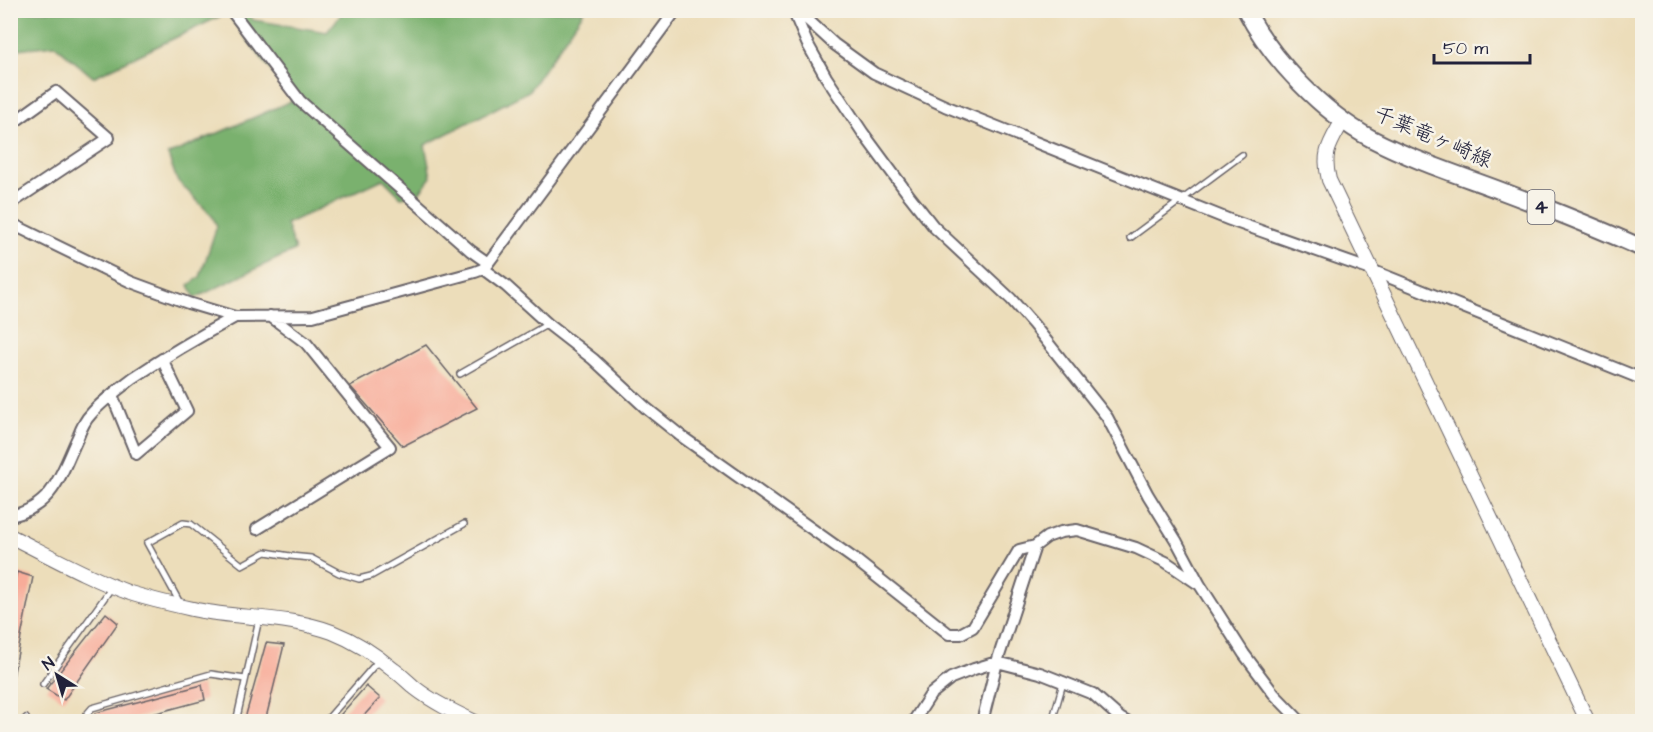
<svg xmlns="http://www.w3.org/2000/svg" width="1653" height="732" font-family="'Architects Daughter','Klee One',sans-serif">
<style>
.forest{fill:#7ab16e;stroke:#4e6a54;stroke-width:1.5}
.building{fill:#f8ac99}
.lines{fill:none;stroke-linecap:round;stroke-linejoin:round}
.service-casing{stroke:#696367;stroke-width:8}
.minor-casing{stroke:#696367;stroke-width:14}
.tertiary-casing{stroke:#696367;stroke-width:16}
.primary-casing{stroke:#696367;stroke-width:20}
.service{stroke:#fff;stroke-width:5}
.minor{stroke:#fff;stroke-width:10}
.tertiary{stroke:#fff;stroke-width:14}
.primary{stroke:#fff;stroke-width:16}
.labels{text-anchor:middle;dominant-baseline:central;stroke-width:5;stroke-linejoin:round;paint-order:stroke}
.shield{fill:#f7f3e8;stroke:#62616f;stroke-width:1.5}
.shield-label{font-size:20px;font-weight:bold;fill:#22223b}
.street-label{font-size:21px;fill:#22223b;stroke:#f7f3e8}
</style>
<rect width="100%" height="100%" fill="#f7f3e8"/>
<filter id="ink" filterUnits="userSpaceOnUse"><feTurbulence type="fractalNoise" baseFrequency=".0167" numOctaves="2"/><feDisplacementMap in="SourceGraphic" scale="12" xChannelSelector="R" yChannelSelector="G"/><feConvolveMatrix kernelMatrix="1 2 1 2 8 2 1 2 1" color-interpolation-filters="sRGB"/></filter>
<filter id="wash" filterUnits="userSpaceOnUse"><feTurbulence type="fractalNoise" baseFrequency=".008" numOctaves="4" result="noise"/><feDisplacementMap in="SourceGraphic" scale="24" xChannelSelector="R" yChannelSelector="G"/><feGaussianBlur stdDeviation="1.35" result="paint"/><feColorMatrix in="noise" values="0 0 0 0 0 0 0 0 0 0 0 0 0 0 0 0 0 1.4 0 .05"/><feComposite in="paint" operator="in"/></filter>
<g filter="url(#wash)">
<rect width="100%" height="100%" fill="#ecddba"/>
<!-- forest -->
<path class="forest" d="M 10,11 L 247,11 L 253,20 L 327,32 L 344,11 L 584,11 L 529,91 L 425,145 L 431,177 L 418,194 L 401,197 L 383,179 L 286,224 L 295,250 L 195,298 L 189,285 L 200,277 L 217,226 L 212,216 L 177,180 L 168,155 L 294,100 L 227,13 L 93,77 L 55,45 L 18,49 L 11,40 Z"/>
<g id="blocks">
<!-- building -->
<path class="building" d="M 426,345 L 477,408 L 403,446 L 350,386 Z
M 17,572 L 33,577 L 12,682 L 10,597 Z
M 106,613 L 118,623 L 64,700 L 46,689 Z
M 266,643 L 284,645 L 265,722 L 244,722 Z
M 202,685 L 205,700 L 123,722 L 97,722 L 95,713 Z
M 366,686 L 380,698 L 358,722 L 334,722 Z"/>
</g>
</g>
<g filter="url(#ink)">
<use href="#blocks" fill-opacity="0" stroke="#696367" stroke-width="1.5"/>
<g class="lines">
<defs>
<path id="service" d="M 1130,238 L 1242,155
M 460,374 L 548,324
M 180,603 L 147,543 L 183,523 L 191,524 L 242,565 L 266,552 L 290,556 L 311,558 L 339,573 L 359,579 L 371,576 L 464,524
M 43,684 L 112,587
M 22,722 L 26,718
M 80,722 L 92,708 L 211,674 L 245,679
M 236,722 L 259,619
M 325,722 L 379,660
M 1052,722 L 1063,683"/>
<path id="minor" d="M 231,10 L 300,101 L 471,251 L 488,263
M 793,10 L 807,43 L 826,77 L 863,133 L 908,194 L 934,227 L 1011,299 L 1033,324 L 1107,417 L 1148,495 L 1177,542 L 1200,585 L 1244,654 L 1274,694 L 1301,722
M 797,10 L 834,44 L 874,73 L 945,106 L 1230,220 L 1371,270 L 1642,379
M 10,125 L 56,92 L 109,138 L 10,204
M 10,223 L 131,282 L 188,303 L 235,317 L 313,316 L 475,272 L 483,269 L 488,263 L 676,10
M 483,269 L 506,286 L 548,324 L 593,359 L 646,408 L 681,436 L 857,561 L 949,634 L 960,634 L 973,627 L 1019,550 L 1035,546
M 112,395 L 136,454 L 187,411 L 162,359
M 10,516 C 54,507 61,473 78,437 C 81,429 85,420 91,414 C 103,400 119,389 133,378 C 166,356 200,336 235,317
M 257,529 L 390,447 L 306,343 L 270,316
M 913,722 L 931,694 L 951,678 L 974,669 L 997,662 L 1040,673 L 1093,694 L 1120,718 L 1127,722
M 982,722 L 997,662 L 1035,546 L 1047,537 L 1061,532 L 1077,530 L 1136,548 L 1166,562 L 1197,583"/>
<path id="tertiary" d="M 1343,120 C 1330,144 1322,152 1329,180 L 1588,722
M 10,536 C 50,556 89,578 130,593 C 152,600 175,605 197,610 C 242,619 289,616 332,632 C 355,641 375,654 394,670 C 401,675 408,682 415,688 C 433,702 454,712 475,722"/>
<path id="primary" d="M 1246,10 C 1271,59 1323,113 1372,139 C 1413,160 1456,174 1499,190 C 1547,208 1595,227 1642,248"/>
</defs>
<!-- service casing -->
<use href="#service" class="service-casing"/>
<!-- minor casing -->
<use href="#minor" class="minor-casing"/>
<!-- tertiary casing -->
<use href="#tertiary" class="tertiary-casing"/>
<!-- primary casing -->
<use href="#primary" class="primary-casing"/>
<!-- service -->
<use href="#service" class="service"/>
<!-- minor -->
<use href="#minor" class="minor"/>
<!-- tertiary -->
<use href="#tertiary" class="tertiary"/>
<!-- primary -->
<use href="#primary" class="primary"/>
</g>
</g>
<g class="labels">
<!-- shield labels -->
<rect class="shield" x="1527.5" y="190" width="27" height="34" rx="4.5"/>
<g class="shield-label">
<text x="1541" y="207">4</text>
</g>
<!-- street labels -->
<g class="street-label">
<text transform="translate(1433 137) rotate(23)">千葉竜ヶ崎線</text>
</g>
</g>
<!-- margin -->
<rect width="1653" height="732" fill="none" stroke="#f7f3e8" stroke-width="36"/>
<!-- north arrow -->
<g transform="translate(57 675) rotate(323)" stroke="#f7f3e8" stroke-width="4.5" paint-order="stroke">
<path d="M0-4.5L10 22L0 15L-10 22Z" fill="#22223b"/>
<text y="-9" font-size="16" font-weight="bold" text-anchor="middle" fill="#22223b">N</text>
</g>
<!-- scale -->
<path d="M1434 54v9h96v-9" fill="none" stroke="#22223b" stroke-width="3"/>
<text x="1443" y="54" font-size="18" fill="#22223b" stroke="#f7f3e8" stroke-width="4.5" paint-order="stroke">50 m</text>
</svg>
